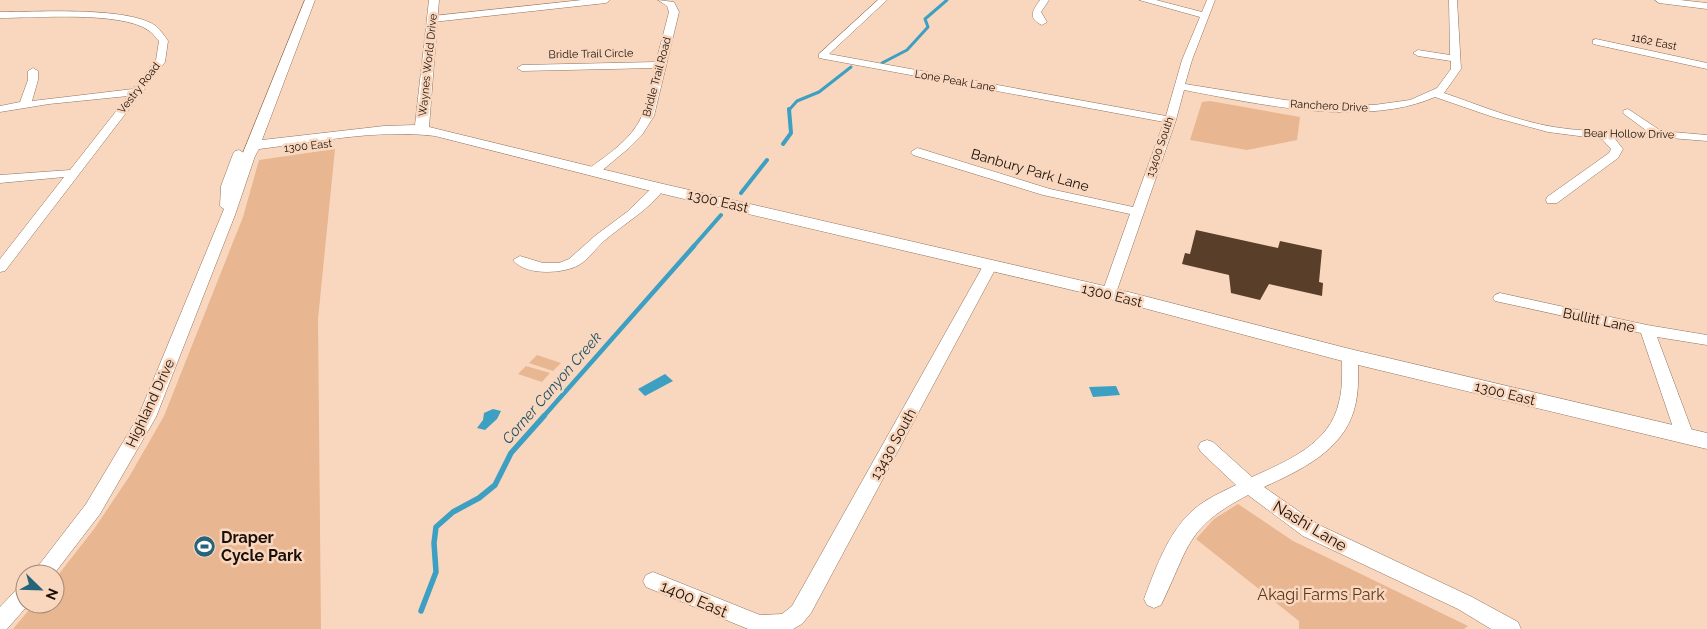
<svg xmlns="http://www.w3.org/2000/svg" width="1707" height="629" font-family="Raleway,sans-serif">
<style>
.green{fill:#e8b690}
.water{fill:#3d9fc1}
.lines{fill:none;stroke-linecap:round;stroke-linejoin:round}
.stream-far3{stroke:#3d9fc1;stroke-width:3}
.stream-far2{stroke:#3d9fc1;stroke-width:4}
.stream-far1{stroke:#3d9fc1;stroke-width:4.5}
.stream{stroke:#3d9fc1;stroke-width:5.5}
.building{fill:#593e29}
.minor-casing{stroke:#91735c;stroke-width:1}
.major-casing{stroke:#91735c;stroke-width:1}
.minor{fill:#fff;fill-rule:evenodd}
.major{fill:#fff;fill-rule:evenodd}
.labels{text-anchor:middle;dominant-baseline:central;stroke-width:5;stroke-linejoin:round;paint-order:stroke}
.far-street-label{font-size:11px;fill:#1b1008;stroke:#f9d7bf}
.street-label{font-size:14px;fill:#1b1008;stroke:#f9d7bf}
.water-label{font-size:15px;font-style:italic;fill:#1d5265;stroke:#f9d7bf}
.near-street-label{font-size:16px;fill:#1b1008;stroke:#f9d7bf}
.near-poi-label{font-size:16px;font-weight:bold;fill:#1b1008;stroke:#f9d7bf;text-anchor:start}
.near-park-label{font-size:16px;fill:#59371b;stroke:#f9d7bf}
</style>
<rect width="100%" height="100%" fill="#f9d7bf"/>
<!-- green -->
<path class="green" d="M 1210,101 L 1300,117 L 1297,140 L 1247,150 L 1190,140 L 1202,102 Z
M 335,149 L 318,319 L 321,629 L 13,629 L 34,604 L 55,604 L 55,579 L 94,529 L 129,477 L 164,416 L 243,217 L 259,160 Z
M 537,355 L 561,363 L 553,371 L 529,363 Z
M 526,366 L 550,373 L 542,382 L 518,374 Z
M 1238,504 L 1293,541 L 1468,626 L 1464,629 L 1299,629 L 1299,621 L 1196,539 L 1214,519 Z"/>
<!-- water -->
<path class="water" d="M 665,374 L 673,381 L 645,396 L 638,389 Z
M 1116,386 L 1120,395 L 1093,397 L 1089,387 Z
M 493,409 L 501,411 L 497,419 L 485,430 L 477,428 L 483,420 L 484,413 Z"/>
<g class="lines">
<!-- stream-far3 -->
<path class="stream-far3" d="M 882,63 L 907,50 L 928,27 L 925,19 L 947,0
M 789,110 L 797,101 L 819,92 L 851,67"/>
<!-- stream-far2 -->
<path class="stream-far2" d="M 783,144 L 791,133 L 789,109
M 741,193 L 767,160
M 693,247 L 721,215"/>
<!-- stream-far1 -->
<path class="stream-far1" d="M 543,417 L 694,246"/>
<!-- stream -->
<path class="stream" d="M 421,611 L 436,572 L 434,543 L 436,527 L 453,512 L 479,498 L 495,485 L 511,453 L 544,416"/>
</g>
<!-- building -->
<path class="building" d="M 1196,230 L 1278,248 L 1280,241 L 1322,250 L 1319,282 L 1323,283 L 1322,296 L 1269,284 L 1260,300 L 1231,293 L 1229,275 L 1182,264 L 1185,253 L 1190,254 Z"/>
<g class="lines">
<defs>
<path id="minor" d="M 582,0 L 610,0 L 606,3 L 433,22 L 428,19 L 433,16 Z
M 658,0 L 674,2 L 679,12 L 654,116 L 642,135 L 629,148 L 599,173 L 591,173 L 589,170 L 591,167 C 609,154 631,139 641,118 C 649,103 651,84 655,68 L 522,71 L 517,68 L 522,65 L 656,62 L 669,12 L 667,6 Z
M 878,0 L 887,0 L 829,54 L 1166,116 L 1182,60 L 1200,17 L 1139,0 L 1156,0 L 1202,12 L 1207,0 L 1215,0 L 1192,60 L 1185,84 L 1285,100 L 1330,104 L 1374,105 L 1410,100 L 1437,88 L 1451,69 L 1451,61 L 1418,56 L 1413,53 L 1418,50 L 1450,55 L 1449,0 L 1457,0 L 1461,69 L 1444,93 C 1479,105 1517,121 1554,127 C 1585,132 1615,132 1647,131 L 1624,114 L 1623,112 L 1624,110 L 1628,109 L 1661,131 L 1707,135 L 1707,141 L 1658,137 L 1615,139 L 1623,149 L 1618,158 L 1557,203 L 1547,203 L 1546,200 L 1547,197 L 1609,153 L 1611,149 L 1602,139 L 1548,132 L 1493,117 L 1435,97 C 1364,128 1258,104 1184,90 L 1176,120 L 1116,293 L 1114,296 L 1104,296 L 1102,293 L 1130,214 L 1043,195 L 913,155 L 911,152 L 917,148 L 921,149 L 1050,189 L 1133,207 L 1164,122 L 819,58 L 819,54 Z
M 1040,0 L 1049,0 L 1041,12 L 1047,22 L 1042,25 C 1027,18 1033,10 1040,0 Z
M 1655,0 L 1680,0 L 1707,3 L 1707,9 L 1659,3 Z
M 0,12 C 36,12 128,6 156,26 C 160,30 165,36 168,41 L 165,62 L 5,271 L 0,272 L 0,259 L 64,177 L 0,183 L 0,175 L 70,170 L 128,96 L 49,104 L 0,112 L 0,106 L 20,102 L 28,80 L 28,71 L 33,68 L 38,71 L 38,80 L 32,101 L 133,89 L 156,60 L 159,41 C 156,38 152,32 148,30 C 120,11 35,18 0,18 Z
M 1596,39 L 1707,63 L 1707,69 L 1593,44 L 1593,40 Z
M 250,149 L 256,153 L 235,215 L 156,417 L 100,514 L 54,574 L 32,574 L 86,504 L 138,417 L 224,209 L 220,206 L 221,186 L 233,154 L 235,151 L 239,150 L 244,153 Z
M 659,184 L 665,188 C 649,210 625,223 604,241 C 595,249 589,259 579,265 C 563,274 525,276 513,260 L 520,256 L 543,263 L 559,263 L 569,259 L 596,235 L 627,212 L 655,185 Z
M 990,262 L 997,266 L 811,613 L 802,624 L 793,629 L 748,629 L 646,587 L 643,581 L 646,575 L 653,572 L 760,615 L 782,614 L 792,606 L 983,266 Z
M 1500,293 L 1647,325 L 1707,335 L 1707,345 L 1657,337 L 1694,436 L 1691,440 L 1685,442 L 1679,440 L 1676,436 L 1641,333 L 1495,301 L 1493,298 L 1495,295 Z
M 1350,351 L 1356,352 L 1358,356 C 1358,371 1359,387 1356,402 C 1347,449 1303,469 1264,487 L 1317,524 L 1472,597 L 1518,622 L 1521,629 L 1491,629 L 1458,609 L 1303,536 L 1248,495 C 1185,528 1190,546 1161,605 L 1154,608 L 1147,605 L 1144,599 C 1155,570 1167,535 1190,513 C 1203,500 1220,493 1236,485 L 1201,452 L 1198,447 L 1201,442 L 1207,440 L 1213,442 L 1252,477 C 1287,461 1330,444 1339,402 C 1343,387 1342,371 1342,356 L 1344,352 Z
M 25,585 L 25,604 L 29,604 L 7,629 L 0,629 L 0,607 L 18,588 Z"/>
<path id="major" d="M 305,0 L 315,0 L 262,140 L 384,126 L 415,125 L 429,0 L 439,0 L 429,127 L 659,183 L 1109,287 L 1350,349 L 1707,433 L 1707,449 L 1350,363 L 1106,298 L 659,193 L 435,136 C 377,129 317,142 259,149 L 255,156 L 245,156 L 243,153 Z"/>
</defs>
<!-- minor casing -->
<use href="#minor" class="minor-casing"/>
<!-- major casing -->
<use href="#major" class="major-casing"/>
<!-- minor -->
<use href="#minor" class="minor"/>
<!-- major -->
<use href="#major" class="major"/>
</g>
<!-- icons -->
<defs>
<symbol id="stadium-disc" viewBox="-11 -11 22 22"><circle r="9.5" fill="#26647a" stroke="#f9d7bf"/><path d="M0-5a6.5 5 0 1 0 0 10a6.5 5 0 1 0 0-10ZM-3.5-1.8h7v3.6h-7Z" fill="#fff"/></symbol>
</defs>
<g fill-rule="evenodd">
<use href="#stadium-disc" x="192" y="534" width="25" height="25"/>
</g>
<g class="labels">
<!-- far-street labels -->
<g class="far-street-label">
<text transform="translate(1654 42) rotate(12)">1162 East</text>
<text transform="translate(591 54) rotate(-1)">Bridle Trail Circle</text>
<text transform="translate(428 65) rotate(-84)">Waynes World Drive</text>
<text transform="translate(657 77) rotate(-75)">Bridle Trail Road</text>
<text transform="translate(955 81) rotate(10)">Lone Peak Lane</text>
<text transform="translate(139 88) rotate(-52)">Vestry Road</text>
<text transform="translate(1329 106) rotate(3)">Ranchero Drive</text>
<text transform="translate(1629 134) rotate(1)">Bear Hollow Drive</text>
<text transform="translate(308 146) rotate(-6)">1300 East</text>
<text transform="translate(1160 147) rotate(-71)">13400 South</text>
</g>
<!-- street labels -->
<g class="street-label">
<text transform="translate(1030 170) rotate(16)">Banbury Park Lane</text>
<text transform="translate(718 201) rotate(13)">1300 East</text>
<text transform="translate(1112 295) rotate(14)">1300 East</text>
<text transform="translate(1599 320) rotate(12)">Bullitt Lane</text>
<text transform="translate(1505 393) rotate(14)">1300 East</text>
<text transform="translate(150 403) rotate(-65)">Highland Drive</text>
<text transform="translate(893 444) rotate(-61)">13430 South</text>
</g>
<!-- water labels -->
<g class="water-label">
<text transform="translate(552 388) rotate(-49)">Corner Canyon Creek</text>
</g>
<!-- near-street labels -->
<g class="near-street-label">
<text transform="translate(1310 526) rotate(31)">Nashi Lane</text>
<text transform="translate(694 599) rotate(23)">1400 East</text>
</g>
<!-- near-poi labels -->
<g class="near-poi-label">
<text x="221" y="537">Draper<tspan x="221" dy="18">Cycle Park</tspan></text>
</g>
<!-- near-park labels -->
<g class="near-park-label">
<text x="1321" y="594">Akagi Farms Park</text>
</g>
</g>
<!-- north arrow -->
<g transform="translate(40 589) rotate(113)"><circle r="24" fill="#f9d7bf" stroke="#a08776"/>
<path d="M0-4L9 19L0 12L-9 19Z" fill="#26647a"/>
<text y="-8" font-size="14" font-weight="bold" text-anchor="middle" fill="#1b1008">N</text>
</g>
</svg>
